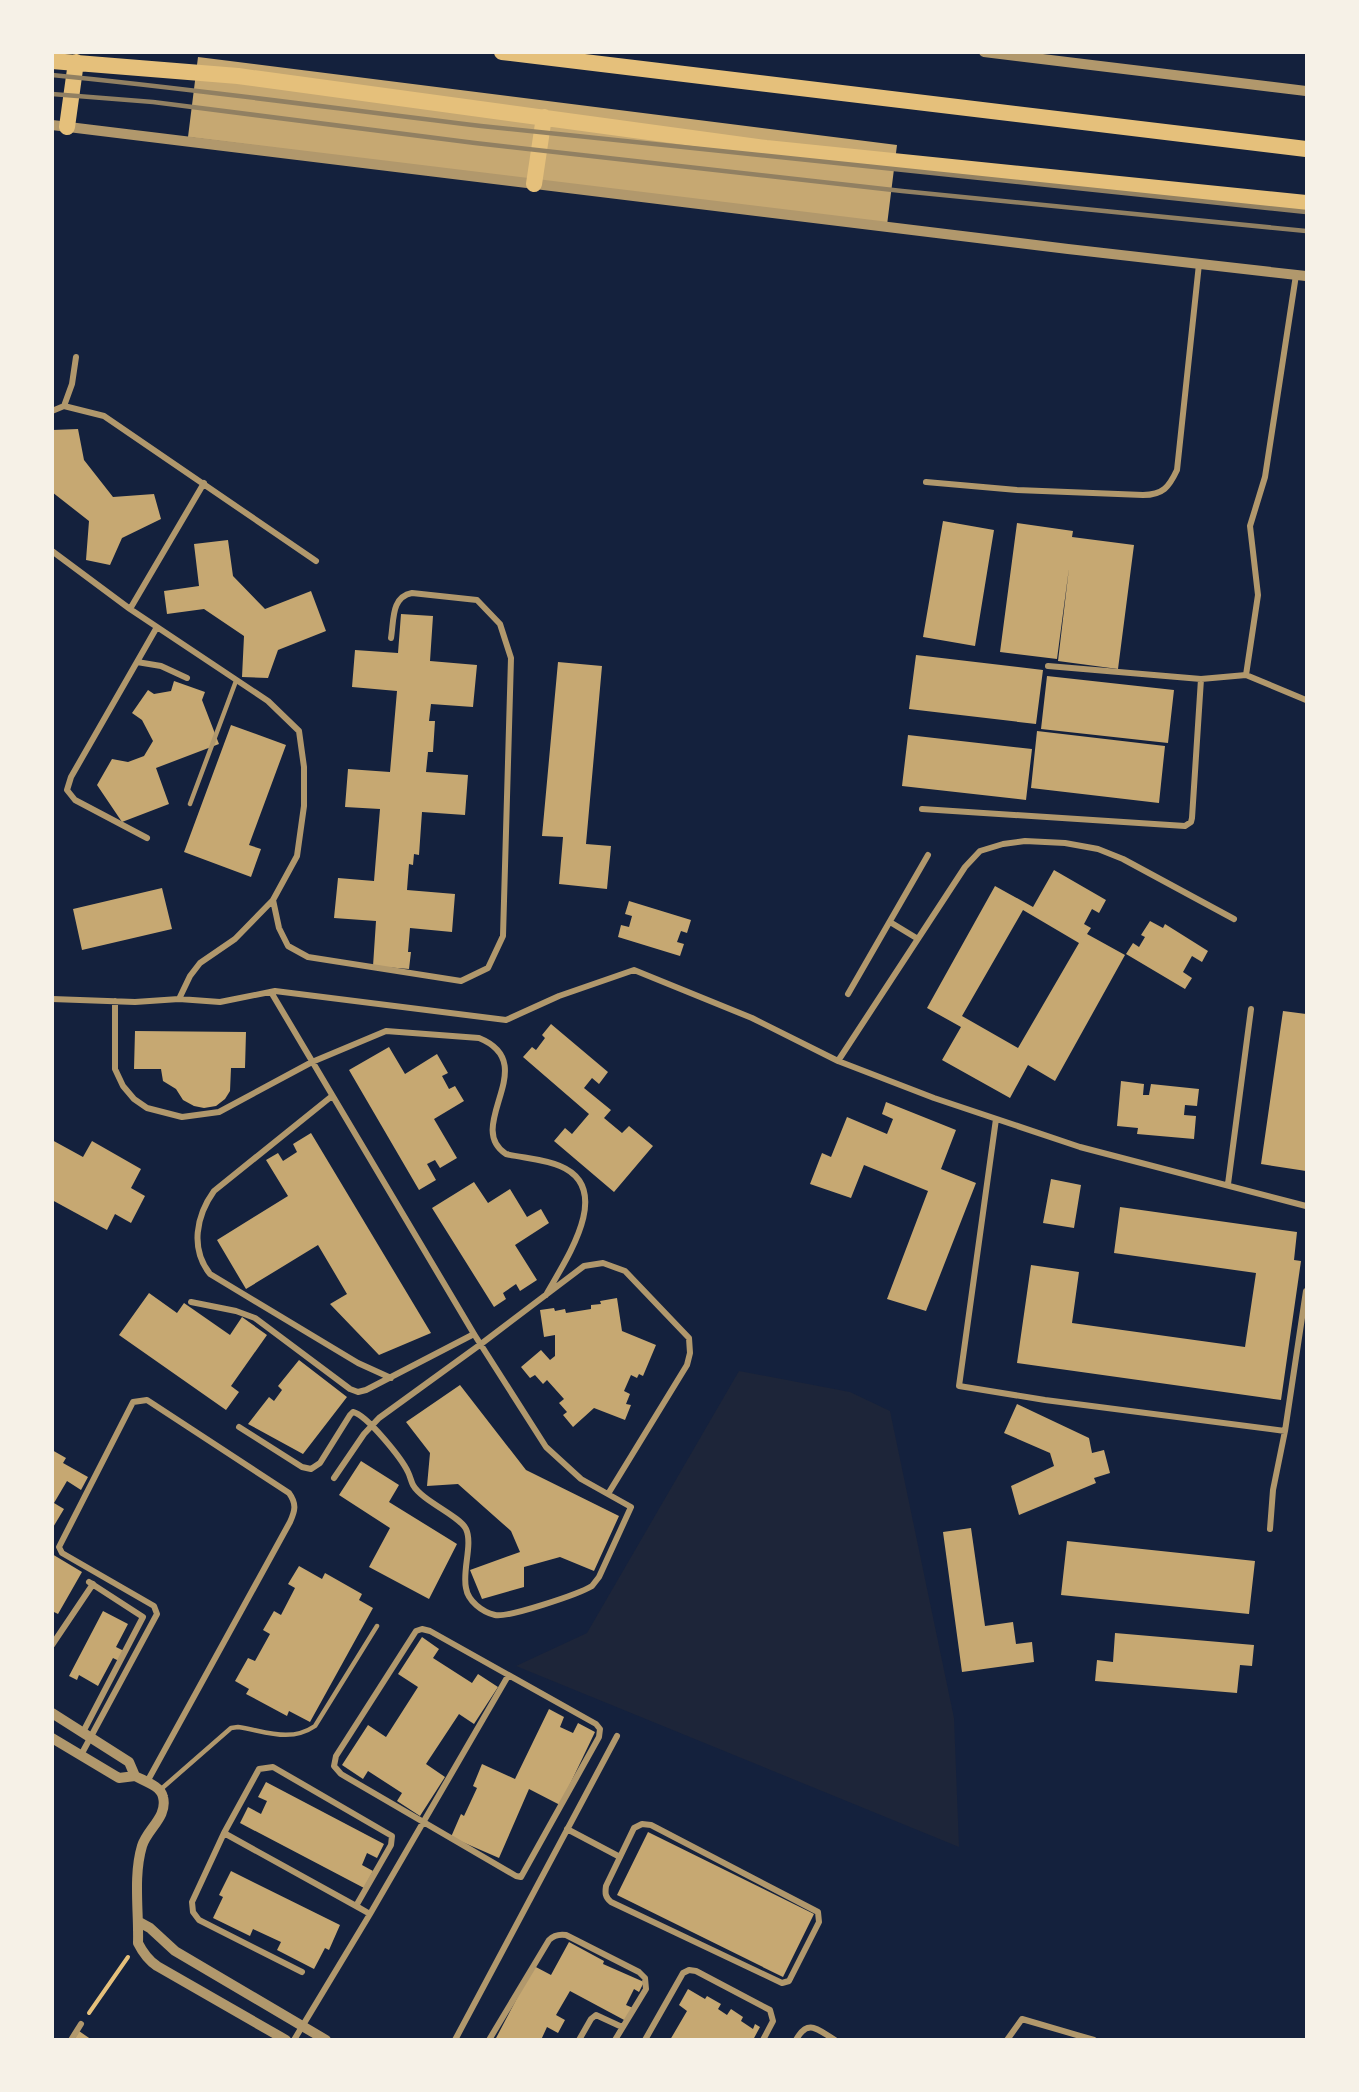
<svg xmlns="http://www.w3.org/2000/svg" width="1359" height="2092" font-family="Karla,sans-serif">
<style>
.green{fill:#1d2539}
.building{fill:#c6a872;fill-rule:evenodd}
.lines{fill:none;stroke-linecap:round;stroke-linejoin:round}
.path{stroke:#e5c07b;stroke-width:4}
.service{stroke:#b1986c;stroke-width:4.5}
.minor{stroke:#b1986c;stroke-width:6}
.tertiary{stroke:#b1986c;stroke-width:10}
.trunk{stroke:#e5c07b;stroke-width:16}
.rail{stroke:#918062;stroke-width:4.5}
</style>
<rect width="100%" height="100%" fill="#14213d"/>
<!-- green -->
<path class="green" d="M 739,1371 L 850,1392 L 890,1411 L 954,1718 L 959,1847 L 516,1666 L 587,1633 Z"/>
<!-- building -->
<path class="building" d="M 198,57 L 897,145 L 887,225 L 188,137 Z
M 78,429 L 84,460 L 113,497 L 154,494 L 161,519 L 122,538 L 110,565 L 86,560 L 89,521 L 52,492 L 52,430 Z
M 943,521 L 994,530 L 975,646 L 923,637 Z
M 1017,523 L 1073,531 L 1072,537 L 1134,545 L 1118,669 L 1058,661 L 1069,568 L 1057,659 L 1000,652 Z
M 228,540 L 233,576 L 265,609 L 311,591 L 326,631 L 278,650 L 268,678 L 242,677 L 244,636 L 204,609 L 167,614 L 164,591 L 199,586 L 194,544 Z
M 401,614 L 433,616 L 430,661 L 477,665 L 473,707 L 431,704 L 429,721 L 435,721 L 433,752 L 428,752 L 426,772 L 468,775 L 465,815 L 422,812 L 419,855 L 414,854 L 413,865 L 409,864 L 407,890 L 455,894 L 452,932 L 410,928 L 408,952 L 411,952 L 409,969 L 373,966 L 376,921 L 334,918 L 338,878 L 374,881 L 380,809 L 345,807 L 348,769 L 390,772 L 397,691 L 352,687 L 355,650 L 398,653 Z
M 916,655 L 1043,670 L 1036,724 L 909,709 Z
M 558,662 L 602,666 L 586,844 L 611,846 L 607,889 L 559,884 L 563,837 L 542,836 Z
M 1047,676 L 1174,690 L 1168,743 L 1041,729 Z
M 174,681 L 205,692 L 202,700 L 219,744 L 156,768 L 169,804 L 122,822 L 97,785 L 112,759 L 128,762 L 144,756 L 153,741 L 142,720 L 132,713 L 148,690 L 154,694 L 171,691 Z
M 231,725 L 286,745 L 249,845 L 261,849 L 251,877 L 184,852 Z
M 1037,731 L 1165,746 L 1159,803 L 1031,788 Z
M 908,735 L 1032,749 L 1026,800 L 902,786 Z
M 1054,870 L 1106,900 L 1099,913 L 1092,909 L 1084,924 L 1091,928 L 1087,934 L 1125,955 L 1055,1081 L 1028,1065 L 1010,1098 L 942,1060 L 961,1027 L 927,1008 L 995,886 L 1033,907 ZM 1023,910 L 1079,943 L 1018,1048 L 962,1016 Z
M 162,888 L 172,929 L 82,950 L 73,909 Z
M 629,901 L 691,920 L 687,933 L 681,931 L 677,942 L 684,944 L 680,956 L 618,937 L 621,925 L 629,927 L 632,916 L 625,914 Z
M 1150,921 L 1163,928 L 1165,924 L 1208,951 L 1202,962 L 1192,956 L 1183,972 L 1192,978 L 1185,989 L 1126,954 L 1133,943 L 1139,947 L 1145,937 L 1141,935 Z
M 1283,1011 L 1306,1014 L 1306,1171 L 1261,1164 Z
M 551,1024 L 608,1072 L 599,1084 L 592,1078 L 584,1088 L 611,1110 L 604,1118 L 622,1133 L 629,1126 L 653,1146 L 614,1192 L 554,1141 L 565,1128 L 572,1134 L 589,1114 L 523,1057 L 532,1047 L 536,1050 L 545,1038 L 542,1035 Z
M 135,1031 L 246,1032 L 245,1068 L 231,1068 L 230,1091 L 225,1099 L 216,1106 L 204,1108 L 194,1106 L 183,1100 L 176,1089 L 163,1081 L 161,1069 L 134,1069 Z
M 389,1047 L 405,1074 L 437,1054 L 448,1073 L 442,1076 L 449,1089 L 455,1086 L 464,1101 L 434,1119 L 457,1158 L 440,1168 L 435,1160 L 427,1164 L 436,1180 L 419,1190 L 349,1070 Z
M 1121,1081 L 1144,1084 L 1143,1095 L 1149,1095 L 1151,1084 L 1199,1089 L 1197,1106 L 1185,1105 L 1184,1115 L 1196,1116 L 1194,1139 L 1137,1134 L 1138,1128 L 1117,1126 Z
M 886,1102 L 956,1130 L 941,1169 L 976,1183 L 926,1311 L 887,1299 L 928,1191 L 864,1165 L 851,1198 L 810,1184 L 822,1153 L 831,1157 L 847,1117 L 887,1134 L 893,1119 L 882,1114 Z
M 311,1133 L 431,1333 L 379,1355 L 330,1304 L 347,1294 L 318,1245 L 246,1289 L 217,1240 L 288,1196 L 266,1160 L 278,1153 L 283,1161 L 297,1152 L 293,1144 Z
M 52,1140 L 83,1157 L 92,1141 L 141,1169 L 131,1188 L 145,1196 L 131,1223 L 115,1214 L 107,1230 L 52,1200 Z
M 1051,1179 L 1081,1185 L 1074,1228 L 1043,1223 Z
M 474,1182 L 488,1203 L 510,1189 L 527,1217 L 541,1209 L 549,1223 L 515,1245 L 537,1280 L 520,1291 L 516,1284 L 503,1293 L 506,1299 L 494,1307 L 432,1208 Z
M 1120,1207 L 1297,1232 L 1294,1260 L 1301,1261 L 1281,1400 L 1017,1363 L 1031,1265 L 1079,1272 L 1072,1323 L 1245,1347 L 1256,1273 L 1114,1253 Z
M 149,1293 L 177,1313 L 184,1303 L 230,1335 L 242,1317 L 267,1335 L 231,1386 L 239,1392 L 226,1410 L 119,1335 Z
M 617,1298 L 622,1331 L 656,1345 L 643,1376 L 639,1374 L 637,1378 L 631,1375 L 624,1391 L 630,1394 L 626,1404 L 631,1405 L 625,1420 L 594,1408 L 573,1427 L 563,1415 L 567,1412 L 559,1403 L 564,1399 L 547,1380 L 543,1384 L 535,1375 L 530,1378 L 521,1367 L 541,1350 L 550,1360 L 555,1356 L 555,1335 L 544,1337 L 540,1310 L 554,1308 L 555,1311 L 565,1309 L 566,1313 L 591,1309 L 591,1305 L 601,1304 L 600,1301 Z
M 299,1360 L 347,1397 L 303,1454 L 248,1424 L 269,1397 L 274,1401 L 282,1390 L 278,1386 Z
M 460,1385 L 526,1470 L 619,1516 L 594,1571 L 560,1557 L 524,1567 L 524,1587 L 482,1599 L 470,1570 L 520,1552 L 511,1531 L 458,1484 L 427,1486 L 430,1453 L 406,1422 Z
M 1017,1404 L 1089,1438 L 1092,1453 L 1104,1450 L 1110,1473 L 1094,1478 L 1096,1483 L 1019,1515 L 1011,1486 L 1054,1466 L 1050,1453 L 1004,1433 Z
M 52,1450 L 66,1458 L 63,1463 L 88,1477 L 81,1490 L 67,1481 L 54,1503 L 64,1509 L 52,1529 Z
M 361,1461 L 399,1485 L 389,1502 L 457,1544 L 429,1599 L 369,1567 L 390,1528 L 339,1495 Z
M 971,1528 L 985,1626 L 1013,1622 L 1016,1644 L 1032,1642 L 1034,1662 L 962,1672 L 943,1532 Z
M 1067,1541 L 1255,1561 L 1249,1614 L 1061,1595 Z
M 52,1554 L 82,1572 L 58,1614 L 52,1611 Z
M 299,1566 L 322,1579 L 325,1573 L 362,1594 L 359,1600 L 373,1608 L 310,1722 L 289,1711 L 287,1716 L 246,1694 L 249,1689 L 235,1681 L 248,1658 L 255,1661 L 270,1634 L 263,1630 L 274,1611 L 281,1615 L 295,1588 L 288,1584 Z
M 103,1611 L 128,1624 L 116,1647 L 124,1651 L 119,1661 L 113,1658 L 98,1686 L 79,1675 L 77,1680 L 69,1676 Z
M 1115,1633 L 1254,1645 L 1252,1666 L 1240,1665 L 1237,1693 L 1095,1681 L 1097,1660 L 1113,1662 Z
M 422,1637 L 439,1649 L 433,1658 L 472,1683 L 478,1674 L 498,1687 L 474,1724 L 459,1714 L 426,1764 L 445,1777 L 420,1816 L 397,1801 L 402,1793 L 368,1771 L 363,1779 L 342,1765 L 368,1725 L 386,1737 L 418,1687 L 398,1674 Z
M 549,1709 L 564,1717 L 560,1727 L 573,1733 L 578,1723 L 595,1732 L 560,1805 L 529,1789 L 499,1858 L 451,1837 L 461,1814 L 464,1816 L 477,1788 L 473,1786 L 482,1764 L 515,1779 Z
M 266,1782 L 384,1844 L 377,1858 L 367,1853 L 362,1865 L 373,1871 L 364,1888 L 240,1823 L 248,1807 L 261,1814 L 267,1801 L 258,1797 Z
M 648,1832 L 814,1914 L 783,1977 L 617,1895 Z
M 231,1871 L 340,1925 L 329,1950 L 325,1948 L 314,1969 L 277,1950 L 281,1942 L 253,1929 L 250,1936 L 213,1918 L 223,1897 L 219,1895 Z
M 569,1942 L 604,1961 L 603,1964 L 644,1982 L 639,1992 L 634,1989 L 626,2005 L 633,2008 L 626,2021 L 570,1991 L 556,2015 L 565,2020 L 558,2033 L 547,2027 L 541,2040 L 495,2040 L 534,1966 L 551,1975 Z
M 688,1989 L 705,1999 L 707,1996 L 721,2004 L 718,2009 L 727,2015 L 731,2009 L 743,2017 L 741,2021 L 753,2029 L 755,2024 L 760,2027 L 753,2040 L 670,2040 L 687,2011 L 679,2005 Z
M 79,2031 L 92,2040 L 74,2040 Z"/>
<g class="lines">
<!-- path -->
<path class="path" d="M 89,2013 L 128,1957"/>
<!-- service -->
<path class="service" d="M 190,804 L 236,681
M 160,1790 L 231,1728 L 238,1727 C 265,1731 290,1743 315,1726 L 377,1626"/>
<!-- minor -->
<path class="minor" d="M 1296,275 L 1265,477 L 1250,526 L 1258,595 L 1246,675 L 1306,700
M 64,406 L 72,384 L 76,357
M 52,411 L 64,406 L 104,416 L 316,561
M 926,482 L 1017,490 L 1143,495 C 1163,495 1169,487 1177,470 L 1199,264
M 52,551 L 130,609 L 268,701 L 299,731 L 304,767 L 304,806 L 297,856 L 273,900 L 235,939 L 200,963 L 190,976 L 179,999
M 130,609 L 204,483
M 137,662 L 161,666 L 187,678
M 1048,666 L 1201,679
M 922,809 L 1185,826 L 1191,822 L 1192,818 L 1201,679 L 1246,675
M 147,838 L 75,800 L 67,790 L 71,777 L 157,627
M 273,900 L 279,928 L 288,946 L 308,957 L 461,981 L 488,968 L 503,936 L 511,658 L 500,624 L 477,600 L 412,593 C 391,597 394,620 391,638
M 890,922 L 918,939
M 848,994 L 928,855
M 52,999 L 135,1002 L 179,999 L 220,1002 L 275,991 L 506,1020 L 559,996 L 634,970 L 752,1018 L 838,1061 L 934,1098 L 1080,1147 L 1306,1206
M 115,1001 L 115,1069 L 123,1086 L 134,1099 L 147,1108 L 182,1117 L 219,1112 L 312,1062 L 386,1031 L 479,1038 C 543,1064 463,1126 506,1154 C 523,1158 544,1159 560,1166 C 616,1189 564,1262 546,1295
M 838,1061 L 965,867 L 980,851 L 1003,844 L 1025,841 L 1065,843 L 1098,849 L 1123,859 L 1234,919
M 332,1096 L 214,1191 C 196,1216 190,1249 210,1274 L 358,1363 L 391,1378
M 996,1119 L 959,1386 L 1045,1400 L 1285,1431
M 1228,1184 L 1251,1009
M 191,1302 L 236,1311 L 255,1318 L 350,1389 L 358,1392 L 366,1390 L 474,1334
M 239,1427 L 302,1467 L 311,1469 L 320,1463 L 350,1415 L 353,1412 C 367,1415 402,1459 408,1472 C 410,1476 411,1481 413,1485 C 422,1501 460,1516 466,1529 C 473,1544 462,1571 466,1588 C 468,1601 482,1612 495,1615 C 508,1618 579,1594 592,1586 L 599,1577 L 631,1507 L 581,1479 L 546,1447 L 474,1334 L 271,992
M 334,1478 L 364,1434 L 379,1418 L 481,1344 L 584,1266 L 603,1263 L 625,1271 L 689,1338 L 690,1353 L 687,1365 L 608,1494
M 1270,1529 L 1273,1490 L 1285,1431 L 1306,1291
M 422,1629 L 430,1631 L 596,1724 L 600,1729 L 599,1737 L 521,1877 L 516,1876 L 341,1774 L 334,1766 L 336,1756 L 416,1631 Z
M 52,1645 L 93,1584
M 83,1732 L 143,1617 L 89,1582
M 81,1755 L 157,1614 L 154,1606 L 62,1553 L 59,1547 L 133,1402 L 147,1400 L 289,1493 C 297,1504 295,1511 290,1522 L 147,1782
M 642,1824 L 651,1825 L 818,1912 L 819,1922 L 789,1981 L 782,1983 L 611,1902 C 605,1897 605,1893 606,1886 L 634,1828 Z
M 567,1829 L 620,1857
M 224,1833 L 192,1902 L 193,1912 L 199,1920 L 302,1972
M 356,1906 L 391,1845 L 392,1836 L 273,1767 L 259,1769 L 224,1833 L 356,1906 L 370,1914
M 71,2040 L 81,2024
M 294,2040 L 370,1914 L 508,1676
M 455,2040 L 617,1736
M 489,2040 L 549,1940 C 554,1935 559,1934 566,1935 L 639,1972 L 645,1978 L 646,1989 L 615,2040
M 579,2040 L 591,2019 L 596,2015 L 622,2027
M 645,2040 L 683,1973 L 689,1970 L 696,1971 L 770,2010 L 773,2021 L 763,2040
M 796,2040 C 808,2018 818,2030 835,2040
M 1007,2040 L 1022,2019 L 1094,2040"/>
<!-- tertiary -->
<path class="tertiary" d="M 984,52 L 1306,91
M 52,125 L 1068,249 L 1306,276
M 52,1713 L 129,1762 L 135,1776 C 144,1781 161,1786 163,1797 C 168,1817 147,1829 142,1846 C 133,1876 139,1912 138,1943 C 143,1953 148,1960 157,1966 L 286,2040
M 52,1738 L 119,1778 L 135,1776
M 139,1922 L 150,1928 L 175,1951 L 326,2040"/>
<!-- trunk -->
<path class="trunk" d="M 502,52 L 1306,149
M 52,61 L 238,76 L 766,148 L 1306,203
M 67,127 L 76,62
M 534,184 L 544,117"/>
<!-- rail -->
<path class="rail" d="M 52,75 C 196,89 338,109 481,126 C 756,157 1031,185 1306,212
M 52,94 L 153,102 L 475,143 L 902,191 L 1306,231"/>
</g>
<!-- border -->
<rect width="1359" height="2092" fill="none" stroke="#f6f1e7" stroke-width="108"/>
</svg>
